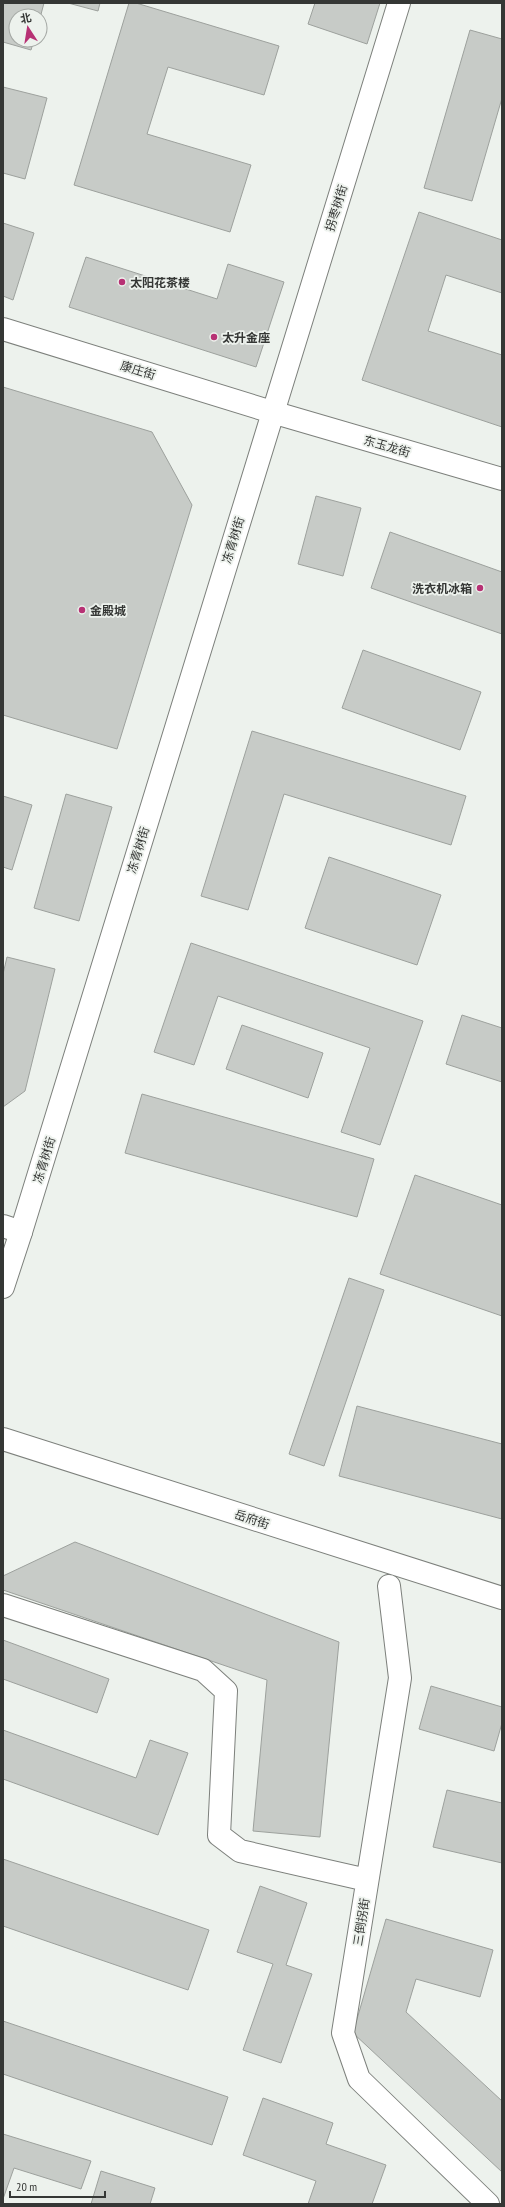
<svg xmlns="http://www.w3.org/2000/svg" width="505" height="2207" font-family="'PT Sans Narrow','Noto Sans SC',sans-serif">
<style>
.building{fill:#c7cbc7;stroke:#9da19d}
.lines{fill:none;stroke-linecap:round;stroke-linejoin:round}
.street-casing{stroke:#7d807c;stroke-width:24}
.secondary-casing{stroke:#7d807c;stroke-width:24}
.street{stroke:#fff;stroke-width:22}
.secondary{stroke:#fff;stroke-width:22}
.poi-dot{fill:#b73174;stroke:#edf2ed;stroke-width:1.5}
.labels{text-anchor:middle;dominant-baseline:central;stroke-width:3.5;stroke-linejoin:round;paint-order:stroke}
.street-label{font-size:12px;fill:#353735;stroke:#edf2ed}
.poi-label{font-size:12px;font-weight:bold;fill:#353735;stroke:#edf2ed;text-anchor:start}
</style>
<rect width="100%" height="100%" fill="#edf2ed"/>
<!-- building -->
<path class="building" d="M 3,3 L 44,3 L 40,18 L 40,16 L 16,16 L 16,40 L 34,40 L 31,50 L 3,42 Z
M 68,3 L 100,3 L 98,11 Z
M 129,3 L 136,3 L 279,46 L 264,95 L 168,67 L 147,134 L 251,165 L 230,232 L 74,185 Z
M 315,3 L 380,3 L 367,44 L 308,24 Z
M 470,30 L 502,39 L 502,98 L 472,201 L 424,188 Z
M 3,87 L 47,98 L 25,179 L 3,173 Z
M 419,212 L 502,240 L 502,293 L 446,275 L 428,331 L 502,355 L 502,427 L 362,380 Z
M 3,223 L 34,233 L 13,300 L 3,296 Z
M 86,257 L 217,299 L 228,264 L 284,282 L 256,367 L 69,307 Z
M 3,387 L 152,432 L 192,505 L 117,749 L 3,715 Z
M 316,496 L 361,508 L 343,576 L 298,564 Z
M 390,532 L 502,572 L 502,634 L 371,588 Z
M 363,650 L 481,692 L 460,750 L 342,708 Z
M 252,731 L 466,796 L 451,845 L 284,794 L 248,910 L 201,896 Z
M 66,794 L 112,807 L 79,921 L 34,908 Z
M 3,796 L 32,805 L 12,870 L 3,867 Z
M 329,857 L 441,895 L 417,965 L 305,928 Z
M 191,943 L 423,1021 L 380,1145 L 341,1132 L 370,1048 L 218,996 L 194,1065 L 154,1052 Z
M 7,957 L 55,969 L 25,1091 L 3,1107 L 3,974 Z
M 462,1015 L 502,1028 L 502,1082 L 446,1064 Z
M 242,1025 L 323,1053 L 308,1098 L 226,1069 Z
M 142,1094 L 374,1159 L 357,1217 L 125,1153 Z
M 415,1175 L 502,1205 L 502,1316 L 380,1274 Z
M 349,1278 L 384,1290 L 324,1466 L 289,1454 Z
M 357,1406 L 502,1444 L 502,1519 L 339,1476 Z
M 75,1542 L 339,1642 L 320,1837 L 253,1831 L 267,1680 L 3,1590 L 3,1576 Z
M 3,1640 L 109,1679 L 97,1713 L 3,1679 Z
M 431,1686 L 502,1707 L 502,1723 L 494,1751 L 419,1729 Z
M 3,1730 L 136,1778 L 150,1740 L 188,1753 L 158,1835 L 3,1779 Z
M 447,1790 L 502,1803 L 502,1863 L 433,1847 Z
M 3,1859 L 209,1930 L 188,1990 L 3,1926 Z
M 260,1886 L 307,1903 L 286,1965 L 312,1974 L 281,2063 L 243,2050 L 273,1964 L 237,1952 Z
M 386,1919 L 493,1950 L 480,1997 L 416,1979 L 406,2012 L 502,2101 L 502,2172 L 353,2033 Z
M 3,2021 L 228,2097 L 212,2145 L 3,2074 Z
M 263,2098 L 333,2123 L 326,2144 L 386,2165 L 372,2204 L 308,2204 L 316,2181 L 243,2155 Z
M 3,2134 L 91,2161 L 81,2189 L 14,2168 L 3,2199 Z
M 101,2171 L 155,2188 L 150,2204 L 91,2204 Z"/>
<g class="lines">
<defs>
<path id="street" d="M 3,329 L 272,412 L 502,479
M 21,1232 L 399,3
M 389,1586 L 400,1678 L 343,2033 L 359,2079 L 488,2204
M 3,1605 L 203,1670 L 226,1691 L 219,1835 L 240,1851 L 367,1880"/>
<path id="secondary" d="M 3,1226 L 21,1232 L 3,1287
M 3,1439 L 502,1598"/>
</defs>
<!-- street casing -->
<use href="#street" class="street-casing"/>
<!-- secondary casing -->
<use href="#secondary" class="secondary-casing"/>
<!-- street -->
<use href="#street" class="street"/>
<!-- secondary -->
<use href="#secondary" class="secondary"/>
</g>
<!-- markers -->
<g class="poi-dot">
<circle cx="122" cy="282" r="4"/>
<circle cx="214" cy="337" r="4"/>
<circle cx="480" cy="588" r="4"/>
<circle cx="82" cy="610" r="4"/>
</g>
<g class="labels">
<!-- street labels -->
<g class="street-label">
<text transform="translate(336 208) rotate(-73)">拐枣树街</text>
<text transform="translate(138 370) rotate(17)">康庄街</text>
<text transform="translate(387 446) rotate(16)">东玉龙街</text>
<text transform="translate(233 540) rotate(-73)">冻青树街</text>
<text transform="translate(138 850) rotate(-73)">冻青树街</text>
<text transform="translate(44 1160) rotate(-73)">冻青树街</text>
<text transform="translate(252 1519) rotate(18)">岳府街</text>
<text transform="translate(361 1922) rotate(-81)">三倒拐街</text>
</g>
<!-- poi labels -->
<g class="poi-label">
<text x="130" y="282">太阳花茶楼</text>
<text x="222" y="337">太升金座</text>
<text x="472" y="588" text-anchor="end">洗衣机冰箱</text>
<text x="90" y="610">金殿城</text>
</g>
</g>
<!-- border -->
<rect width="505" height="2207" fill="none" stroke="#353735" stroke-width="8"/>
<!-- north arrow -->
<g transform="translate(28 28) rotate(348)"><circle r="19" fill="#edf2ed" stroke="#a3a7a3"/>
<path d="M0-3L7 15L0 10L-7 15Z" fill="#b73174"/>
<text y="-6" font-size="11" font-weight="bold" text-anchor="middle" fill="#353735">北</text>
</g>
<!-- scale -->
<path d="M10 2191v6h95v-6" fill="none" stroke="#353735" stroke-width="2"/>
<text x="16" y="2191" font-size="12" fill="#353735" stroke="#edf2ed" stroke-width="3" paint-order="stroke">20 m</text>
</svg>
